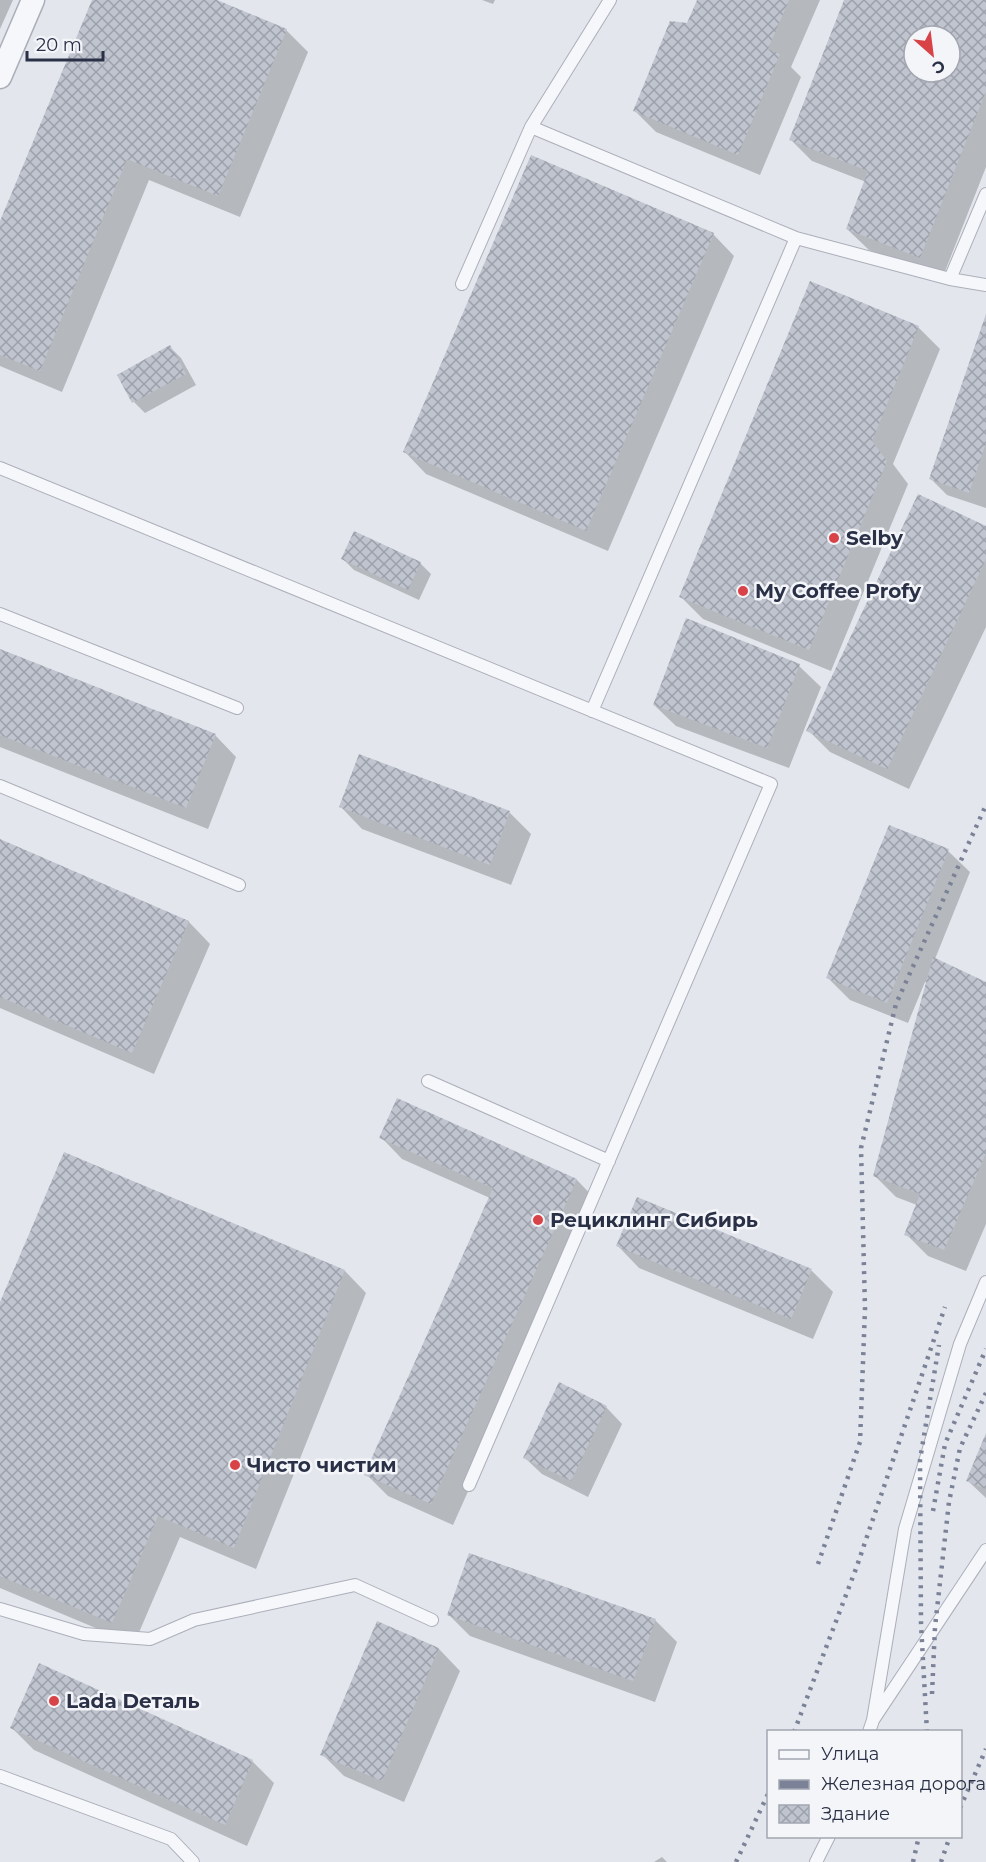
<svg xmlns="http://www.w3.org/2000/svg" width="986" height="1862" font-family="Montserrat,sans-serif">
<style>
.shadow{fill:#0003;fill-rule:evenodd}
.building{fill:url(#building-cross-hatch);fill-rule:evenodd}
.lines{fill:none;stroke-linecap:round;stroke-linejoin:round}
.service-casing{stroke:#acafba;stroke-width:14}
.minor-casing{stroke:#acafba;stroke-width:25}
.service{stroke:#f6f7fa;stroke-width:12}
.minor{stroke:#f6f7fa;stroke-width:22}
.rail{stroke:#7b8297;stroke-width:4.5;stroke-dasharray:3 6;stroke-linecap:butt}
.poi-dot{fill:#d74347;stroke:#f3f5f9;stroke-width:2}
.labels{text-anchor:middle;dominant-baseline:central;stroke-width:5;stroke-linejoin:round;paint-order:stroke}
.poi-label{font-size:20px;font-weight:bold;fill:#2a3046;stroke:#f3f5f9;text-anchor:start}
</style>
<defs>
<pattern id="building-cross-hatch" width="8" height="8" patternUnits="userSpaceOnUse" patternTransform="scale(1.5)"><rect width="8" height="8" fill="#c0c4cf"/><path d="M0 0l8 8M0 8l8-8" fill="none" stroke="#9ca0aa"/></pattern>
</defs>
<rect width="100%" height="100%" fill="#e3e6ec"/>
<!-- shadow -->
<path class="shadow" d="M 0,0 L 13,0 L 0,29 Z
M 93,0 L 213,0 L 286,30 L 308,52 L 240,217 L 149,180 L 62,392 L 0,366 L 0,225 Z
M 482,0 L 495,0 L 493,4 Z
M 699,0 L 820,0 L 791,67 L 801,77 L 760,175 L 656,132 L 634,110 L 688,25 Z
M 845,0 L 986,0 L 986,167 L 942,279 L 869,250 L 847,229 L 866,182 L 812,161 L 790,139 ZM 914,36 L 950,36 L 950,72 L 914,72 Z
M 713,234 L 734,256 L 608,551 L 426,474 L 405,452 Z
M 986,317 L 986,508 L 947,495 L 930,478 Z
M 918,327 L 940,349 L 893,464 L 908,484 L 831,671 L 703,619 L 681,597 Z
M 170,347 L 181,358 L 196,385 L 145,413 L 134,402 L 119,375 Z
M 986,528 L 986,627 L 909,789 L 830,752 L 808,730 Z
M 343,559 L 420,563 L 431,574 L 419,600 L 354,570 Z
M 687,620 L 799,666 L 821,687 L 789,768 L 676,726 L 654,705 Z
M 0,651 L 215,735 L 236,757 L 208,829 L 0,747 Z
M 341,807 L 509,812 L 531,834 L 511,885 L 362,829 Z
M 890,827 L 948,851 L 970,872 L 935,959 L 986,983 L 986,1224 L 966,1271 L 928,1256 L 906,1234 L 917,1205 L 896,1197 L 874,1175 L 927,982 L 925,982 L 908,1023 L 850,1000 L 828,978 Z
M 0,841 L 189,922 L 210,944 L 154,1074 L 0,1008 Z
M 397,1100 L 577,1180 L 598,1202 L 453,1525 L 388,1496 L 366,1474 L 490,1198 L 402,1159 L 381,1137 Z
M 64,1154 L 345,1271 L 366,1293 L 256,1569 L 180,1537 L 134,1644 L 0,1588 L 0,1306 Z
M 638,1199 L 812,1271 L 833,1292 L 813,1339 L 639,1268 L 618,1246 Z
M 606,1407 L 622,1424 L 588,1497 L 542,1474 L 525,1458 Z
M 986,1436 L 986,1498 L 968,1481 Z
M 448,1614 L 655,1620 L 677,1642 L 655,1702 L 470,1636 Z
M 378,1623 L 439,1649 L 460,1671 L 404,1802 L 344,1776 L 322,1754 Z
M 12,1728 L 252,1761 L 274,1783 L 247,1846 L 34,1750 Z
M 662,1857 L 667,1862 L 654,1862 Z"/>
<!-- building -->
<path class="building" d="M 92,0 L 217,0 L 287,29 L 218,196 L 127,159 L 40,371 L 0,355 L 0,221 Z
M 697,0 L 789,0 L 768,49 L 780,54 L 738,155 L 633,111 L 670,21 L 687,23 Z
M 844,0 L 986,0 L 986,91 L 920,258 L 846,229 L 868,171 L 789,140 ZM 914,36 L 950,36 L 950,72 L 914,72 Z
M 531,155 L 714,233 L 586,531 L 403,452 Z
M 810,281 L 919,326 L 872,441 L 887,461 L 809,650 L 679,597 Z
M 986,314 L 986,443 L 969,493 L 929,479 Z
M 170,345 L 186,374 L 132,403 L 117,375 Z
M 918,494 L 986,526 L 986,559 L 887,769 L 806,731 Z
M 354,531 L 421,562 L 408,590 L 341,559 Z
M 686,618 L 800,664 L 767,748 L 653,705 Z
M 0,649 L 216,734 L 186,808 L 0,735 Z
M 359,754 L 510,811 L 490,865 L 339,807 Z
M 889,825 L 949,849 L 887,1003 L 826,978 Z
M 0,839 L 189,921 L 132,1053 L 0,997 Z
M 933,957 L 986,982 L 986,1153 L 944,1250 L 904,1235 L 920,1194 L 873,1176 Z
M 397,1098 L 577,1179 L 431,1504 L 364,1475 L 493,1188 L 379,1138 Z
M 64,1152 L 345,1270 L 234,1548 L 158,1516 L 112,1623 L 0,1576 L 0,1302 Z
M 637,1197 L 812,1269 L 791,1319 L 616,1246 Z
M 559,1382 L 607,1406 L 571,1481 L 523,1458 Z
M 986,1433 L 986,1489 L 966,1481 Z
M 469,1553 L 656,1619 L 633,1681 L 447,1615 Z
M 377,1621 L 439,1648 L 382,1781 L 320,1755 Z
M 39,1663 L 253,1760 L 225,1825 L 10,1728 Z"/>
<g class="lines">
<defs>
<path id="service" d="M 531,127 L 796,238 L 950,279 L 986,285
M 950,279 L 986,194
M 462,284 L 531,127 L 610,0
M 0,468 L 771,784 L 469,1485
M 0,614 L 237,708
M 592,711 L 796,238
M 0,786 L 239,885
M 428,1081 L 609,1161
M 0,1609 L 84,1634 L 150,1639 L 194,1620 L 355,1585 L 432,1620
M 873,1720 L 905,1529 L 960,1344 L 986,1282
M 869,1732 L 873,1720 L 986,1550
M 0,1776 L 171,1839 L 193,1862
M 816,1862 L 829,1836"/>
<path id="minor" d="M 0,77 L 33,0"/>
</defs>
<!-- service casing -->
<use href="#service" class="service-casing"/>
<!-- minor casing -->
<use href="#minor" class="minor-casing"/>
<!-- service -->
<use href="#service" class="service"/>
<!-- minor -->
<use href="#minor" class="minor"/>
<!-- rail -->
<path class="rail" d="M 933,1511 L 945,1444 L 986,1349
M 818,1564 L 860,1442 L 865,1309 L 861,1148 L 896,1004 L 986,805
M 932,1694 L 935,1627 L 949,1502 L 960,1448 L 986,1393
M 794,1732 L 857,1566 L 945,1307
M 927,1732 L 921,1624 L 920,1460 L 939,1345
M 960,1808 L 986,1749
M 736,1862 L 768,1794
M 913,1862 L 919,1836
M 941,1862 L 950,1836"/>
</g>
<!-- markers -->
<g class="poi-dot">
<circle cx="834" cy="538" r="6"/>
<circle cx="743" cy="591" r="6"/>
<circle cx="538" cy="1220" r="6"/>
<circle cx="235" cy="1465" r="6"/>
<circle cx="54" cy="1701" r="6"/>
</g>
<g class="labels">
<!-- poi labels -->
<g class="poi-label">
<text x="846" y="538">Selby</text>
<text x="755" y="591">My Coffee Profy</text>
<text x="550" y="1220">Рециклинг Сибирь</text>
<text x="247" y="1465">Чисто чистим</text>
<text x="66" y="1701">Lada Dеталь</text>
</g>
</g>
<!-- legend -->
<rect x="767" y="1730" width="195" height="108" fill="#f3f5f9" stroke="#a3a6b1" stroke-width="1.5"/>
<rect x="779" y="1750" width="30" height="9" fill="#f6f7fa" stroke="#a3a6b1" stroke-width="1.5"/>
<text x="821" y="1760" font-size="18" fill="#2a3046">Улица</text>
<rect x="779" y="1780" width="30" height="9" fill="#7b8297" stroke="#a3a6b1" stroke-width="1.5"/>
<text x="821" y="1790" font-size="18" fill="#2a3046">Железная дорога</text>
<rect x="779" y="1805" width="30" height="18" fill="url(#building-cross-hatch)" stroke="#a3a6b1" stroke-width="1.5"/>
<text x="821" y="1820" font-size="18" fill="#2a3046">Здание</text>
<!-- north arrow -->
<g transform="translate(932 54) rotate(152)"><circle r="28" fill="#f3f5f9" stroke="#a3a6b1" stroke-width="1.5"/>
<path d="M0-4.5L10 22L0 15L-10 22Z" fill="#d74347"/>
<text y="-9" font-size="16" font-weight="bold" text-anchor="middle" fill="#2a3046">С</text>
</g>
<!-- scale -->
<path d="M27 51v9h76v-9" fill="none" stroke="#2a3046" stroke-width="3"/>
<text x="36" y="51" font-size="18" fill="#2a3046" stroke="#f3f5f9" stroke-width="4.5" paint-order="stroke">20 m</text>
</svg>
